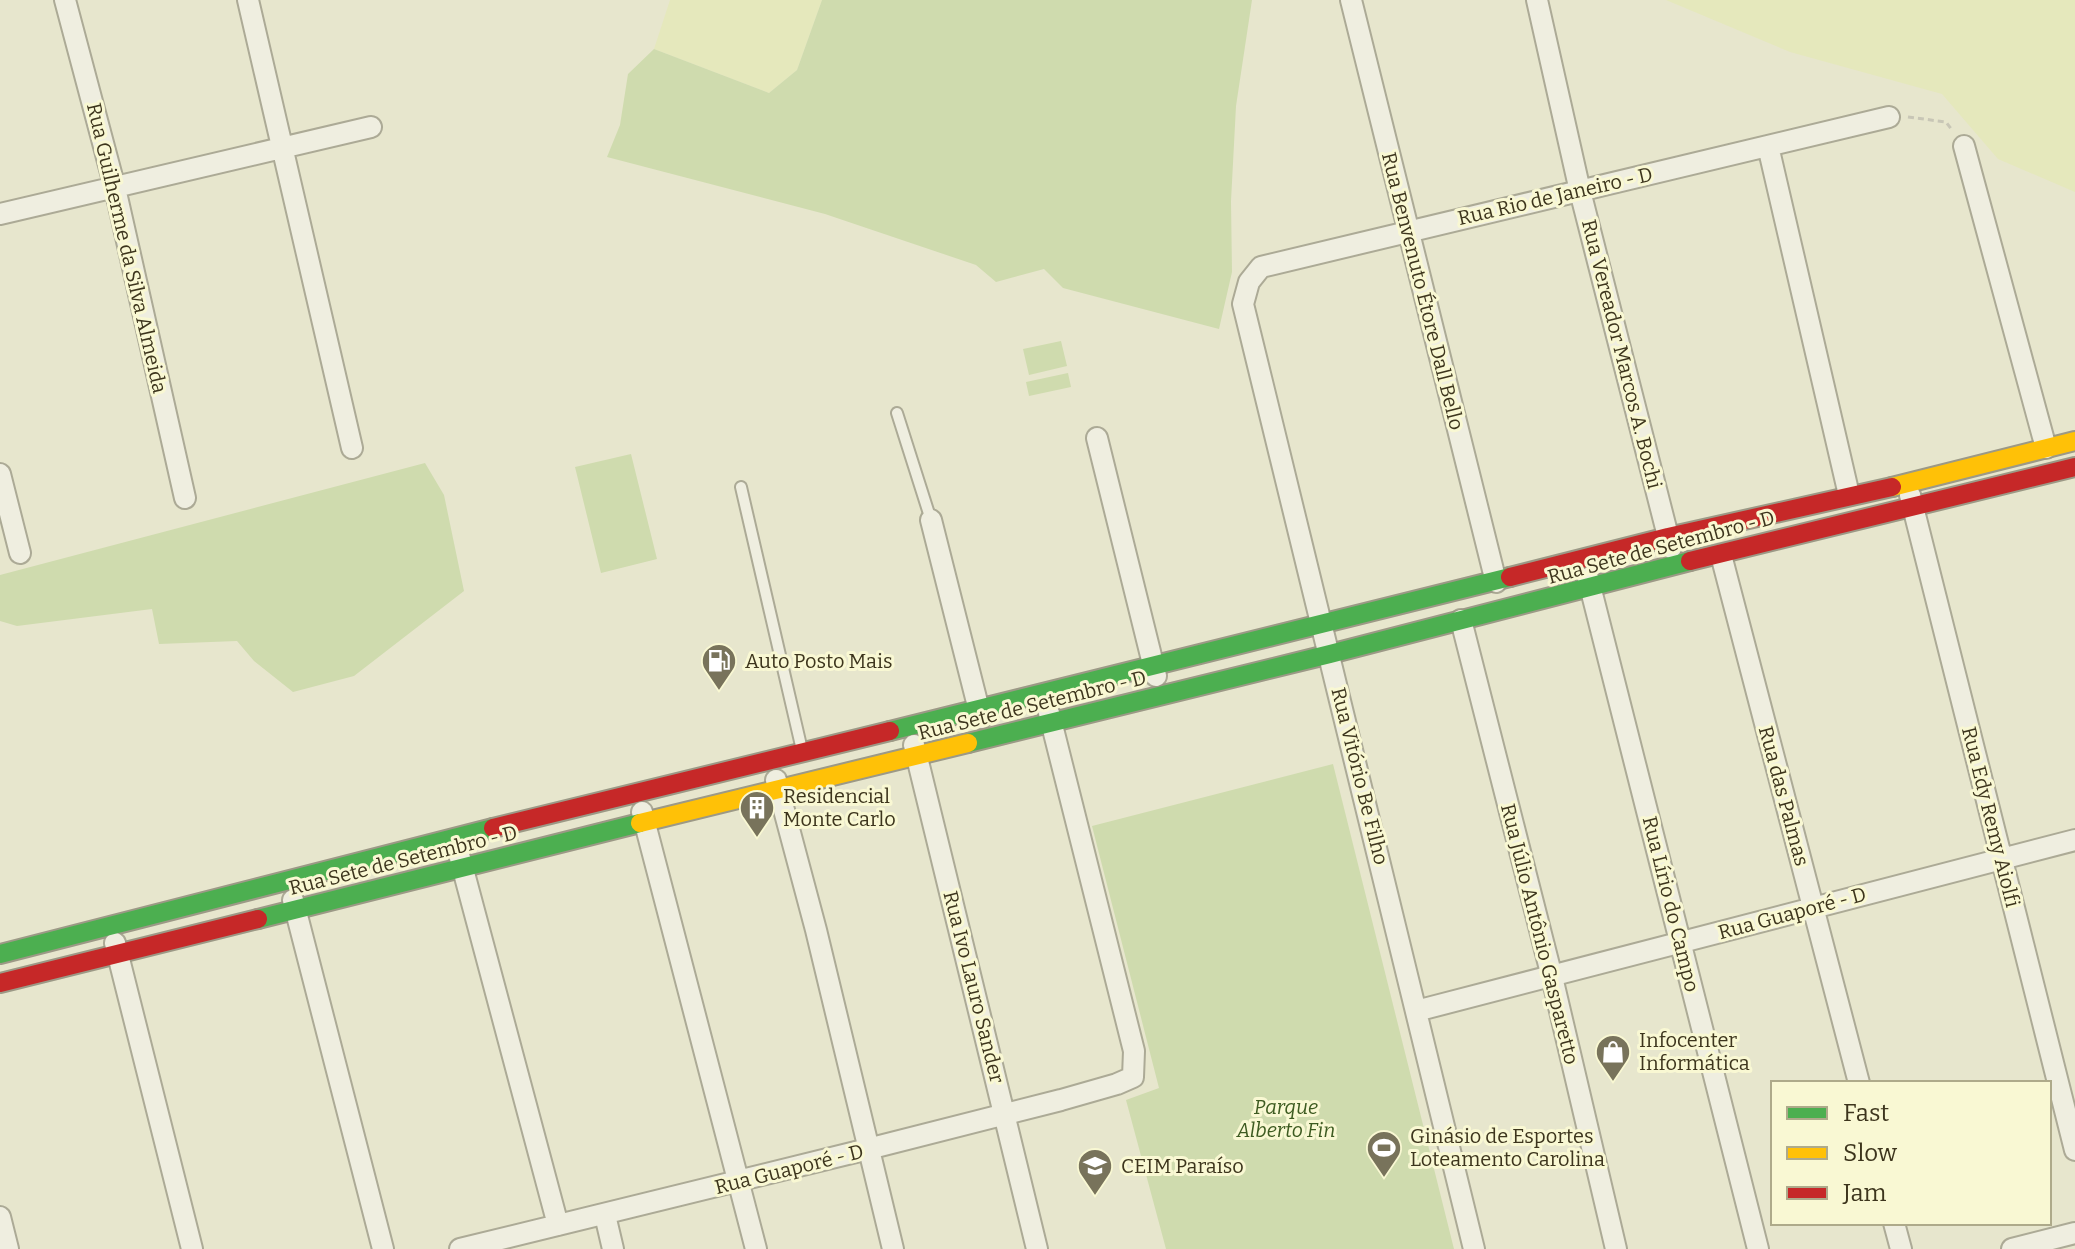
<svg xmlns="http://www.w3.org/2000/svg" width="2075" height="1249" font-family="Bitter,serif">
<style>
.farmland{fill:#e5e8bc}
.green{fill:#cfdbae}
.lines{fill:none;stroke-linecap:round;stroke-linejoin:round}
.lane-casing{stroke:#acaa96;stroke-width:14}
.street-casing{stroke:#acaa96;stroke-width:24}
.fast-casing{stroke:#9c9986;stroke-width:22}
.slow-casing{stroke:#9c9986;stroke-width:22}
.jam-casing{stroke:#9c9986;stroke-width:22}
.path{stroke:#c8c6b6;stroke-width:3;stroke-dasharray:6 4;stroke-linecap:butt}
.lane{stroke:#efeee0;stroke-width:10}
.street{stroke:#efeee0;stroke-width:20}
.fast{stroke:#4caf50;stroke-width:18}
.slow{stroke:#ffc107;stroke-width:18}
.jam{stroke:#c62828;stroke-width:18}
.labels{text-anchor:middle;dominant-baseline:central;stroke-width:6;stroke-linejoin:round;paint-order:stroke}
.street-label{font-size:20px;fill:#3d351d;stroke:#f9f8d3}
.poi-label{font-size:20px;fill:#3d351d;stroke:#f9f8d3;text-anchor:start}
.park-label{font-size:20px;font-style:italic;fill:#3d5b21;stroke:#f9f8d3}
</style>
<rect width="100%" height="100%" fill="#e7e6cd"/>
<!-- farmland -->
<path class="farmland" d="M 670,0 L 822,0 L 797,70 L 769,93 L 654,49 Z
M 1666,0 L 2075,0 L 2075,192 L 1998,159 L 1942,94 L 1790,52 Z"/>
<!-- green -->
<path class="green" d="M 822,0 L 1252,0 L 1236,106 L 1231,201 L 1232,272 L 1219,329 L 1063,288 L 1044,269 L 996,282 L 976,265 L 825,214 L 607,157 L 620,125 L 628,74 L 654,49 L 769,93 L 797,70 Z
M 1061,341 L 1067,366 L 1029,375 L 1023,349 Z
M 1068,373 L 1071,387 L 1029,396 L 1026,382 Z
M 631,454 L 657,559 L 601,573 L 575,467 Z
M 425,463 L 444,495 L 464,591 L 354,676 L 293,692 L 254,661 L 237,641 L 159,644 L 152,609 L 17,626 L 0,621 L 0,575 Z
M 1333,764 L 1454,1249 L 1166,1249 L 1126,1100 L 1159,1088 L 1092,826 Z"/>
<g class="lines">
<defs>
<path id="lane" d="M 897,413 L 931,520
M 741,487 L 802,750"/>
<path id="street" d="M 65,0 L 115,188 L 185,498
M 248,0 L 352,448
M 1351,0 L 1496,582
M 1537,0 L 1580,191 L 1671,548
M 1768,146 L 1849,495
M 1964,146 L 2046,448
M 0,214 L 371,127
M 1097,438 L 1156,676
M 0,474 L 20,553
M 1910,495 L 2075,1150
M 931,520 L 981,718
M 1721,555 L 1859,1083
M 1588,578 L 1758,1249
M 1461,620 L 1552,977 L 1616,1249
M 914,745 L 1037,1249
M 776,780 L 816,930 L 893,1249
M 642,812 L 756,1249
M 460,858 L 558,1225
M 293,900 L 383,1249
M 115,943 L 192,1249
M 1416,1011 L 2075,840
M 605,1215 L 613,1249
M 0,1217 L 8,1249
M 1894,1223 L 1901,1249
M 460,1249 L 868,1149 L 1061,1100 L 1117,1084 L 1133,1077 L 1134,1051 L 1049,713
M 1474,1249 L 1243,304 L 1249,282 L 1261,267 L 1889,117
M 2012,1249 L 2075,1233"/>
<path id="fast" d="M 890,731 L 1510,577
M 968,743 L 1330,654 L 1690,561
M 258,919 L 640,823
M 0,954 L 493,828"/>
<path id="slow" d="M 1892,487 L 2075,441
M 640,823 L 968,743"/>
<path id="jam" d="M 1690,561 L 2075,467
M 1510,577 L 1668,537 L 1892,487
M 493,828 L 890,731
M 0,983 L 258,919"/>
</defs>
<!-- lane casing -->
<use href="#lane" class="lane-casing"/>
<!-- street casing -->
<use href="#street" class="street-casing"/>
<!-- fast casing -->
<use href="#fast" class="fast-casing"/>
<!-- slow casing -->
<use href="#slow" class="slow-casing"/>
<!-- jam casing -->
<use href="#jam" class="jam-casing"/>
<!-- path -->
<path class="path" d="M 1908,117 L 1946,122 L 1952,130"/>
<!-- lane -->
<use href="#lane" class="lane"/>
<!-- street -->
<use href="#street" class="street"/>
<!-- fast -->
<use href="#fast" class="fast"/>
<!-- slow -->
<use href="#slow" class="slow"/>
<!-- jam -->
<use href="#jam" class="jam"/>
</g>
<!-- icons -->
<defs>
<symbol id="fuel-pin" viewBox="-11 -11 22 30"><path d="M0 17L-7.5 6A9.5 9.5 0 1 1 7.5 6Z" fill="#78735b" stroke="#f9f8d3"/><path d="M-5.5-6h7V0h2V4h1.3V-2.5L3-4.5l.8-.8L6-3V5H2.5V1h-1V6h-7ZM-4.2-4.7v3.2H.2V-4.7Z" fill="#fff"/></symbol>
<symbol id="building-pin" viewBox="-11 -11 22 30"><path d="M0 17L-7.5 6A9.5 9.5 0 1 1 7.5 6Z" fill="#78735b" stroke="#f9f8d3"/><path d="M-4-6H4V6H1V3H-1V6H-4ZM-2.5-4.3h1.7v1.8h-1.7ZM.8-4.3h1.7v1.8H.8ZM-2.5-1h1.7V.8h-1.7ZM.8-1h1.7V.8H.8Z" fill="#fff"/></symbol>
<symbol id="shop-pin" viewBox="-11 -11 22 30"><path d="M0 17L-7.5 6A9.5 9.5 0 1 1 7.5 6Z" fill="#78735b" stroke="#f9f8d3"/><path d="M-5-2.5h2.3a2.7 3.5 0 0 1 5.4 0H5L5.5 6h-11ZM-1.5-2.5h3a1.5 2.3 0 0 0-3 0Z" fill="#fff"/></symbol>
<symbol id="stadium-pin" viewBox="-11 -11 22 30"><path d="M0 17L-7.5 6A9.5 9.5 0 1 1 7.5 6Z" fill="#78735b" stroke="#f9f8d3"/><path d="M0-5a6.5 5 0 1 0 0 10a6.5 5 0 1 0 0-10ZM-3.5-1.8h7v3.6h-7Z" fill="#fff"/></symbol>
<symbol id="school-pin" viewBox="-11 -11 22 30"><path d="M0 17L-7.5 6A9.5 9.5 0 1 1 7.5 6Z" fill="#78735b" stroke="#f9f8d3"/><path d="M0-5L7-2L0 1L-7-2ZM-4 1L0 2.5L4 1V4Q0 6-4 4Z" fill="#fff"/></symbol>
</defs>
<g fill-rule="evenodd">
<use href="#fuel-pin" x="699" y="641" width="40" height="54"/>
<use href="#building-pin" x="737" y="788" width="40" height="54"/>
<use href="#shop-pin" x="1593" y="1032" width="40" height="54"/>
<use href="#stadium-pin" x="1364" y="1128" width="40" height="54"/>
<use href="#school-pin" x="1075" y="1146" width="40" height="54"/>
</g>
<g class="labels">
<!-- street labels -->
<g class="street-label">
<text transform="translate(1555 196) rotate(-13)">Rua Rio de Janeiro - D</text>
<text transform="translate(127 248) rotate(77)">Rua Guilherme da Silva Almeida</text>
<text transform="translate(1423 291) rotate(76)">Rua Benvenuto Étore Dall Bello</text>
<text transform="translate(1622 354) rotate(76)">Rua Vereador Marcos A. Bochi</text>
<text transform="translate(1661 547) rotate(-15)">Rua Sete de Setembro - D</text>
<text transform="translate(1032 705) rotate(-14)">Rua Sete de Setembro - D</text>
<text transform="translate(1360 776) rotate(76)">Rua Vitório Be Filho</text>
<text transform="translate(1784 796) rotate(75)">Rua das Palmas</text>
<text transform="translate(1991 817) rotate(76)">Rua Edy Remy Aiolfi</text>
<text transform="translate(403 860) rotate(-14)">Rua Sete de Setembro - D</text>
<text transform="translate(1671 904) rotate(76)">Rua Lírio do Campo</text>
<text transform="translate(1792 913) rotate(-15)">Rua Guaporé - D</text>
<text transform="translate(1540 934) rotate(76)">Rua Júlio Antônio Gasparetto</text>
<text transform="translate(974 987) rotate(76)">Rua Ivo Lauro Sander</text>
<text transform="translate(789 1169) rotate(-14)">Rua Guaporé - D</text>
</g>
<!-- poi labels -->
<g class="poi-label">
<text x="745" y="661">Auto Posto Mais</text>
<text x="783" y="796">Residencial<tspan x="783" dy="23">Monte Carlo</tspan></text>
<text x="1639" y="1040">Infocenter<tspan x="1639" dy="23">Informática</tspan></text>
<text x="1410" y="1136">Ginásio de Esportes<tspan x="1410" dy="23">Loteamento Carolina</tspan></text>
<text x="1121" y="1166">CEIM Paraíso</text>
</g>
<!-- park labels -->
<g class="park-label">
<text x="1286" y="1107">Parque<tspan x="1286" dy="23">Alberto Fin</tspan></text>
</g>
</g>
<!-- legend -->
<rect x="1771" y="1081" width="280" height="144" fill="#f9f8d3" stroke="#aeaa8a" stroke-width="2"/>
<rect x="1787" y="1107" width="40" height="12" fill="#4caf50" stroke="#aeaa8a" stroke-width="2"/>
<text x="1843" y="1121" font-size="24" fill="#3d351d">Fast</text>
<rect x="1787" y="1147" width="40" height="12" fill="#ffc107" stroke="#aeaa8a" stroke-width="2"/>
<text x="1843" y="1161" font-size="24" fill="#3d351d">Slow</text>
<rect x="1787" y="1187" width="40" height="12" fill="#c62828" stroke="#aeaa8a" stroke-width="2"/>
<text x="1843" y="1201" font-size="24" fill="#3d351d">Jam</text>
</svg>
